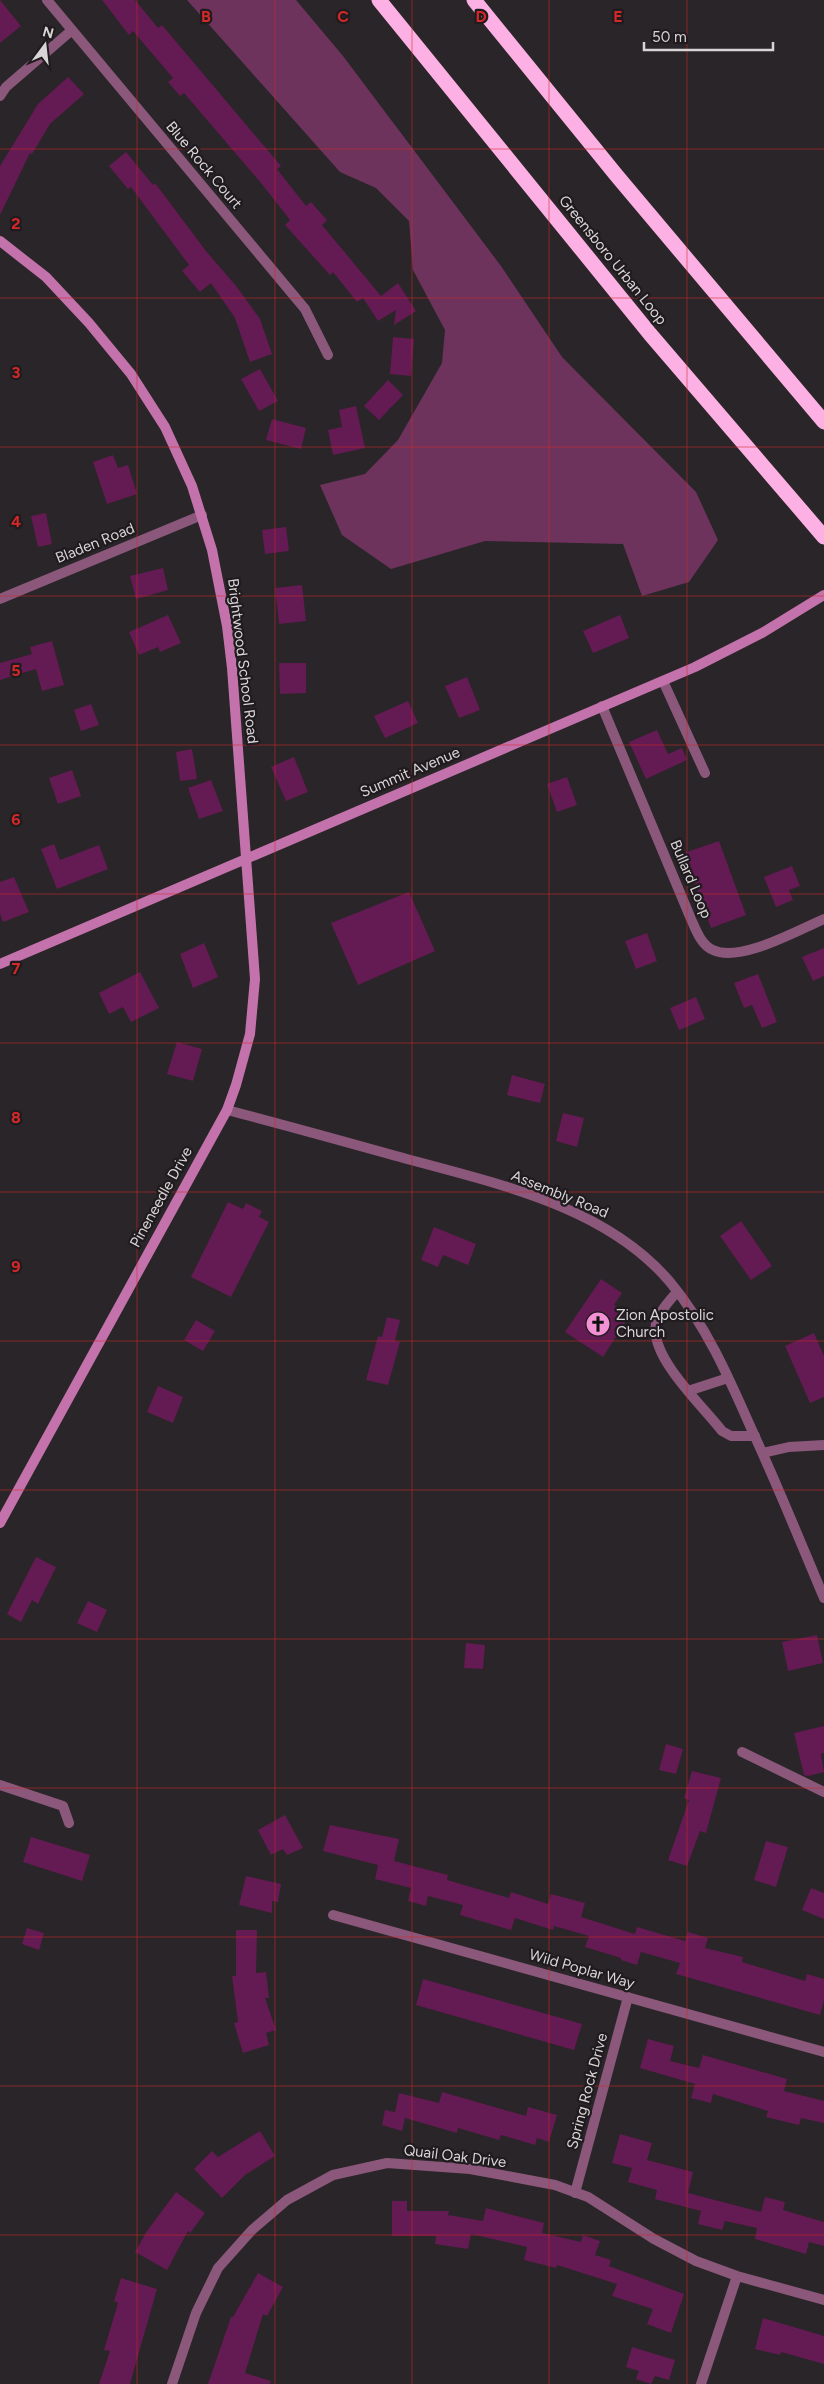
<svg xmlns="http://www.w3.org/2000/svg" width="824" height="2384" font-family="Figtree,sans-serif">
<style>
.green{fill:#6e335c}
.building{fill:#641a52}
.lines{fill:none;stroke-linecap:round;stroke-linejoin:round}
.lane{stroke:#8b587b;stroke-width:10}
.street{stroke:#8b587b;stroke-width:10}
.secondary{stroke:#c472ab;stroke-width:10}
.highway{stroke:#fdb0e3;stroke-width:15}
.grid{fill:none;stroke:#d62828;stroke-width:1;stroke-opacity:0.55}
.labels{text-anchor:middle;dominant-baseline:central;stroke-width:4.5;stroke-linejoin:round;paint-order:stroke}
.street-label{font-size:15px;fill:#d9d5d7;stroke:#201b1e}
.poi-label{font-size:15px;fill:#d9d5d7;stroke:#201b1e;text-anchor:start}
.grid-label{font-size:16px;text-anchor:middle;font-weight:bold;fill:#d62828;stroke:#201b1e;stroke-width:4.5;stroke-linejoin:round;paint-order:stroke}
</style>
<rect width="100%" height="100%" fill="#2a2528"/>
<!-- green -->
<path class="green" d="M 187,0 L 296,0 L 343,56 L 501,266 L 562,357 L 696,492 L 718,540 L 689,582 L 642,596 L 623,544 L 485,541 L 391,569 L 342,535 L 320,485 L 365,474 L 398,440 L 442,363 L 445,330 L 413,270 L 409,221 L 376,188 L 340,172 Z"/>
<!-- building -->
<path class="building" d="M 0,0 L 21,26 L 0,43 Z
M 102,0 L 135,0 L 158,28 L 162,25 L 281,166 L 277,169 L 306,206 L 311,202 L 327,220 L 322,225 L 381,296 L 398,283 L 416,311 L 394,325 L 396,310 L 378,321 L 363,298 L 357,302 L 333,272 L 330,275 L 285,225 L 290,220 L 261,183 L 184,93 L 180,96 L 168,82 L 173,78 L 133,31 L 129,35 Z
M 68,77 L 84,94 L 50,124 L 32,154 L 30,153 L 0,215 L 0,166 L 38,104 Z
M 126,152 L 153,185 L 155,183 L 206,251 L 237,287 L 260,319 L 272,354 L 250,362 L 235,318 L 211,283 L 200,292 L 182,271 L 189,265 L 131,187 L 128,189 L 109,166 Z
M 393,337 L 414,339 L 411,376 L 390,374 Z
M 260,369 L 278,401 L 259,411 L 241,379 Z
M 388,380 L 403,395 L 379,420 L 364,406 Z
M 356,406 L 365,448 L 333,455 L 328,430 L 342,427 L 339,410 Z
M 272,419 L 306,428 L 301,449 L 266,440 Z
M 113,455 L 118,468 L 128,465 L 137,494 L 107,504 L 93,462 Z
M 46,513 L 52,544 L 38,547 L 31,516 Z
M 286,527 L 289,551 L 265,554 L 262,530 Z
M 163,568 L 168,590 L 136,599 L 130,576 Z
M 302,585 L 306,621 L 279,624 L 275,588 Z
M 168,615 L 181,643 L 160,652 L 158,647 L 139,655 L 129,632 Z
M 620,615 L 629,638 L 593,653 L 583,631 Z
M 52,641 L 64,685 L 42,691 L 36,669 L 0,680 L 0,663 L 32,654 L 30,647 Z
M 279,663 L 306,663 L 306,693 L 280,694 Z
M 467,677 L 480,710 L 459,718 L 445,686 Z
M 408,701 L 418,723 L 385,738 L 374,716 Z
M 91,704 L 99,725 L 81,731 L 74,710 Z
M 657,730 L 668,754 L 682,748 L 687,760 L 646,779 L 629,742 Z
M 192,749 L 197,779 L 180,781 L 176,752 Z
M 294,757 L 308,792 L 286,801 L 271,767 Z
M 72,770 L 81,796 L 58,804 L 49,778 Z
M 567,777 L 577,805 L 557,812 L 547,784 Z
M 211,780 L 223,811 L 199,819 L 188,788 Z
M 719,841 L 746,915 L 711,928 L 684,853 Z
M 54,844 L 60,860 L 99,845 L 108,869 L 57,889 L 41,849 Z
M 792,866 L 800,886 L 789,890 L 793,900 L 776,907 L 764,877 Z
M 14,877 L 29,912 L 3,922 L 0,914 L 0,882 Z
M 409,892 L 435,951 L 358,985 L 331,923 Z
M 647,933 L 657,961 L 636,969 L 625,941 Z
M 204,943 L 218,977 L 193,988 L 180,954 Z
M 824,948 L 824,976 L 813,981 L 802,957 Z
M 140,972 L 159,1008 L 131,1022 L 123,1007 L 109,1014 L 99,993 Z
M 758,974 L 777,1022 L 762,1028 L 752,1005 L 744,1008 L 734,983 Z
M 696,997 L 705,1019 L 679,1030 L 670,1008 Z
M 177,1042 L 202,1049 L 193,1081 L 167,1074 Z
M 512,1075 L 545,1084 L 540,1103 L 507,1095 Z
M 563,1113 L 584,1118 L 577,1147 L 556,1141 Z
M 228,1202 L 243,1209 L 246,1203 L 262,1211 L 259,1217 L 269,1222 L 231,1297 L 191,1277 Z
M 741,1221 L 772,1266 L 751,1280 L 720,1236 Z
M 434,1227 L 476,1244 L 468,1265 L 443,1255 L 438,1267 L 421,1260 Z
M 601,1279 L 622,1293 L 614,1305 L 630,1315 L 603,1357 L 565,1332 Z
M 387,1317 L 400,1320 L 395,1341 L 400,1342 L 388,1385 L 366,1380 L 378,1336 L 382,1337 Z
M 196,1320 L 215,1331 L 203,1351 L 184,1340 Z
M 814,1333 L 824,1356 L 824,1397 L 810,1403 L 785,1346 Z
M 158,1386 L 183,1397 L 173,1423 L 147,1412 Z
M 36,1557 L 56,1567 L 38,1604 L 32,1600 L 21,1622 L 7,1614 Z
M 88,1601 L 107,1610 L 97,1632 L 77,1623 Z
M 817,1635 L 823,1663 L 788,1671 L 782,1642 Z
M 466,1643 L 485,1645 L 483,1669 L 464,1668 Z
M 824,1726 L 824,1753 L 821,1754 L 824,1772 L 808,1776 L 804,1775 L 794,1733 Z
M 666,1744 L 683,1749 L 676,1774 L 659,1770 Z
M 692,1771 L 721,1778 L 706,1833 L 700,1831 L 687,1866 L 668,1860 L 689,1800 L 684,1798 Z
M 285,1815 L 303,1848 L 287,1855 L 283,1849 L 271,1855 L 258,1830 Z
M 330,1825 L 399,1839 L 394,1861 L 448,1875 L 447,1880 L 509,1898 L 511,1892 L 548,1904 L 551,1894 L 585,1903 L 581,1917 L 635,1934 L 637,1927 L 685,1941 L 688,1932 L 708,1938 L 705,1948 L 743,1957 L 742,1962 L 805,1981 L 807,1974 L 824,1979 L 824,2000 L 820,2015 L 676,1974 L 680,1963 L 641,1952 L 637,1965 L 621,1960 L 621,1958 L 585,1947 L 589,1936 L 554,1926 L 553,1930 L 515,1918 L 511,1930 L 460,1915 L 463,1905 L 428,1896 L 426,1906 L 408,1901 L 411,1888 L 375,1879 L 378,1865 L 323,1851 Z
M 31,1837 L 90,1855 L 82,1881 L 23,1862 Z
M 766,1841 L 788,1847 L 776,1887 L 754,1880 Z
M 246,1876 L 281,1884 L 278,1902 L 272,1901 L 272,1913 L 239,1905 Z
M 811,1888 L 824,1893 L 824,1919 L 802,1910 Z
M 27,1928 L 44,1933 L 39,1950 L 22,1944 Z
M 236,1930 L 257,1930 L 256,1973 L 266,1972 L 269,1998 L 265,1998 L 276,2030 L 266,2033 L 269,2045 L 243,2053 L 234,2023 L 238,2022 L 232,1976 L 236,1976 Z
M 423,1979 L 582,2024 L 574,2050 L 416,2005 Z
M 648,2039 L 674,2046 L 670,2061 L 699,2068 L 703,2055 L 787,2079 L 784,2091 L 824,2101 L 824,2123 L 801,2118 L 799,2125 L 766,2117 L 768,2111 L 713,2094 L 711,2103 L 691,2098 L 695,2084 L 640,2068 Z
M 442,2092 L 526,2116 L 528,2107 L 557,2115 L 549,2142 L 537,2138 L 535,2145 L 501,2135 L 499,2140 L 458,2128 L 457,2133 L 405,2118 L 402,2131 L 382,2125 L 385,2110 L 395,2112 L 399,2093 L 439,2103 Z
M 260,2131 L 275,2156 L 245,2175 L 222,2198 L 194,2169 L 212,2151 L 218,2157 Z
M 620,2134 L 652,2143 L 647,2160 L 693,2172 L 688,2193 L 761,2212 L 765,2197 L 785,2202 L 783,2210 L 824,2222 L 824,2246 L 809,2242 L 806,2254 L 755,2239 L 757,2228 L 725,2221 L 722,2230 L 698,2224 L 701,2211 L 655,2199 L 657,2190 L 628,2182 L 632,2168 L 612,2163 Z
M 176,2192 L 205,2213 L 190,2233 L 188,2231 L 167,2270 L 135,2252 L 147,2231 Z
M 392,2201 L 407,2201 L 407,2211 L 449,2211 L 448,2215 L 483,2221 L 486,2208 L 544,2223 L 542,2233 L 581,2242 L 583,2235 L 600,2241 L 595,2255 L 611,2260 L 609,2266 L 684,2294 L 671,2333 L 647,2324 L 653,2309 L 612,2296 L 617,2284 L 557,2265 L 556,2268 L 524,2260 L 527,2247 L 471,2234 L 468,2249 L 435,2244 L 436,2236 L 392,2236 Z
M 258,2273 L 283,2287 L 267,2316 L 263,2314 L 245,2373 L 271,2381 L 270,2384 L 208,2384 L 231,2317 L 233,2317 Z
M 121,2278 L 157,2289 L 130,2384 L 99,2384 L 110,2351 L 104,2350 L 118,2303 L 114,2301 Z
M 763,2318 L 824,2336 L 824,2364 L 781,2352 L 780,2355 L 755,2349 Z
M 632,2347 L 675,2360 L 669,2380 L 655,2376 L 651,2384 L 636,2379 L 639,2371 L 626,2367 Z"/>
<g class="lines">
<!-- lane -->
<path class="lane" d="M 663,681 L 705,773
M 677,1292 C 669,1301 659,1312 656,1324 C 649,1357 704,1407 722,1431 L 731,1436 L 755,1436
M 688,1391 L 728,1378
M 0,1785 L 63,1806 L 69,1823"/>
<!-- street -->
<path class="street" d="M 47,0 L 305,309 L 328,355
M 0,96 L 6,87 L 72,30
M 0,599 L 202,515
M 602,706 L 691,919 C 696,930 701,945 713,950 C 740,963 798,930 824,919
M 227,1110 C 285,1125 342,1141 400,1157 C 494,1183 605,1205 670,1282 C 706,1325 729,1378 751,1428 C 777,1484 800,1541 824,1598
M 763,1453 L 789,1447 L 824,1445
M 742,1752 L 824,1792
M 333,1915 L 824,2052
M 575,2193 L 628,1997
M 172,2384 L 196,2313 L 218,2268 L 252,2230 L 287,2200 L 333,2175 L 387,2163 L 470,2169 L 555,2185 L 588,2197 L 654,2239 L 696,2261 L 737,2276 L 824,2300
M 701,2384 L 737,2276"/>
<!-- secondary -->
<path class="secondary" d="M 0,241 L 46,277 L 89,323 L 131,374 L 165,427 L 192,486 L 212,550 L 227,626 L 232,668 L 255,979 L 250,1034 L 236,1085 L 227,1110 L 0,1523
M 0,964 L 695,667 L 762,633 L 824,595"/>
<!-- highway -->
<path class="highway" d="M 379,0 L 650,334 L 824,537
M 474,0 L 617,176 L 824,422"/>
</g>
<!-- grid -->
<path class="grid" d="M 137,0 L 137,2384M 275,0 L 275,2384M 412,0 L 412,2384M 549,0 L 549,2384M 687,0 L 687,2384M 0,149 L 824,149M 0,298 L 824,298M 0,447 L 824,447M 0,596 L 824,596M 0,745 L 824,745M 0,894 L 824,894M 0,1043 L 824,1043M 0,1192 L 824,1192M 0,1341 L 824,1341M 0,1490 L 824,1490M 0,1639 L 824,1639M 0,1788 L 824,1788M 0,1937 L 824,1937M 0,2086 L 824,2086M 0,2235 L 824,2235"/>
<!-- icons -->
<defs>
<symbol id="church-disc" viewBox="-11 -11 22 22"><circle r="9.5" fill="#f391d5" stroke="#201b1e"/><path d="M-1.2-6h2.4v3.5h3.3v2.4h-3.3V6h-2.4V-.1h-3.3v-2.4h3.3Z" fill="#111"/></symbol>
</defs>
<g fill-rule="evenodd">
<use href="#church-disc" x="584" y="1310" width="28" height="28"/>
</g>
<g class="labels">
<!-- street labels -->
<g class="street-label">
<text transform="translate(204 165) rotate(50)">Blue Rock Court</text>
<text transform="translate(613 260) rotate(51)">Greensboro Urban Loop</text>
<text transform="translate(95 543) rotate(-22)">Bladen Road</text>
<text transform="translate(243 661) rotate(83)">Brightwood School Road</text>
<text transform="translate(410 772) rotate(-23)">Summit Avenue</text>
<text transform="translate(691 879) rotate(67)">Bullard Loop</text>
<text transform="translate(560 1194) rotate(22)">Assembly Road</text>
<text transform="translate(161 1197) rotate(-61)">Pineneedle Drive</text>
<text transform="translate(582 1969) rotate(16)">Wild Poplar Way</text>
<text transform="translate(587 2091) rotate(-75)">Spring Rock Drive</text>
<text transform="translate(455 2156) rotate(7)">Quail Oak Drive</text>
</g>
<!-- poi labels -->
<g class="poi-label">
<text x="616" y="1315">Zion Apostolic<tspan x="616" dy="17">Church</tspan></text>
</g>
</g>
<g class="grid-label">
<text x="206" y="22">B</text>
<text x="343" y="22">C</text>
<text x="481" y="22">D</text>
<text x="618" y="22">E</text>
<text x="16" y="229">2</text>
<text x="16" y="378">3</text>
<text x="16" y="527">4</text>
<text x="16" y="676">5</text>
<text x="16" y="825">6</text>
<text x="16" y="974">7</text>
<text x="16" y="1123">8</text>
<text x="16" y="1272">9</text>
</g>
<!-- north arrow -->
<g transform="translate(45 45) rotate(15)" stroke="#201b1e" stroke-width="4" paint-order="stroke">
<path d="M0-4L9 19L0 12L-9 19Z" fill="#d9d5d7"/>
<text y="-8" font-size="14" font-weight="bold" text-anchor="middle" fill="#d9d5d7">N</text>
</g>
<!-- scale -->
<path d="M644 42v8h129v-8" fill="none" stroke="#d9d5d7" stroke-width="2.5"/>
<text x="652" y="42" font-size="15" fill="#d9d5d7" stroke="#201b1e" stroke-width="4" paint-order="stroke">50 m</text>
</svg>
